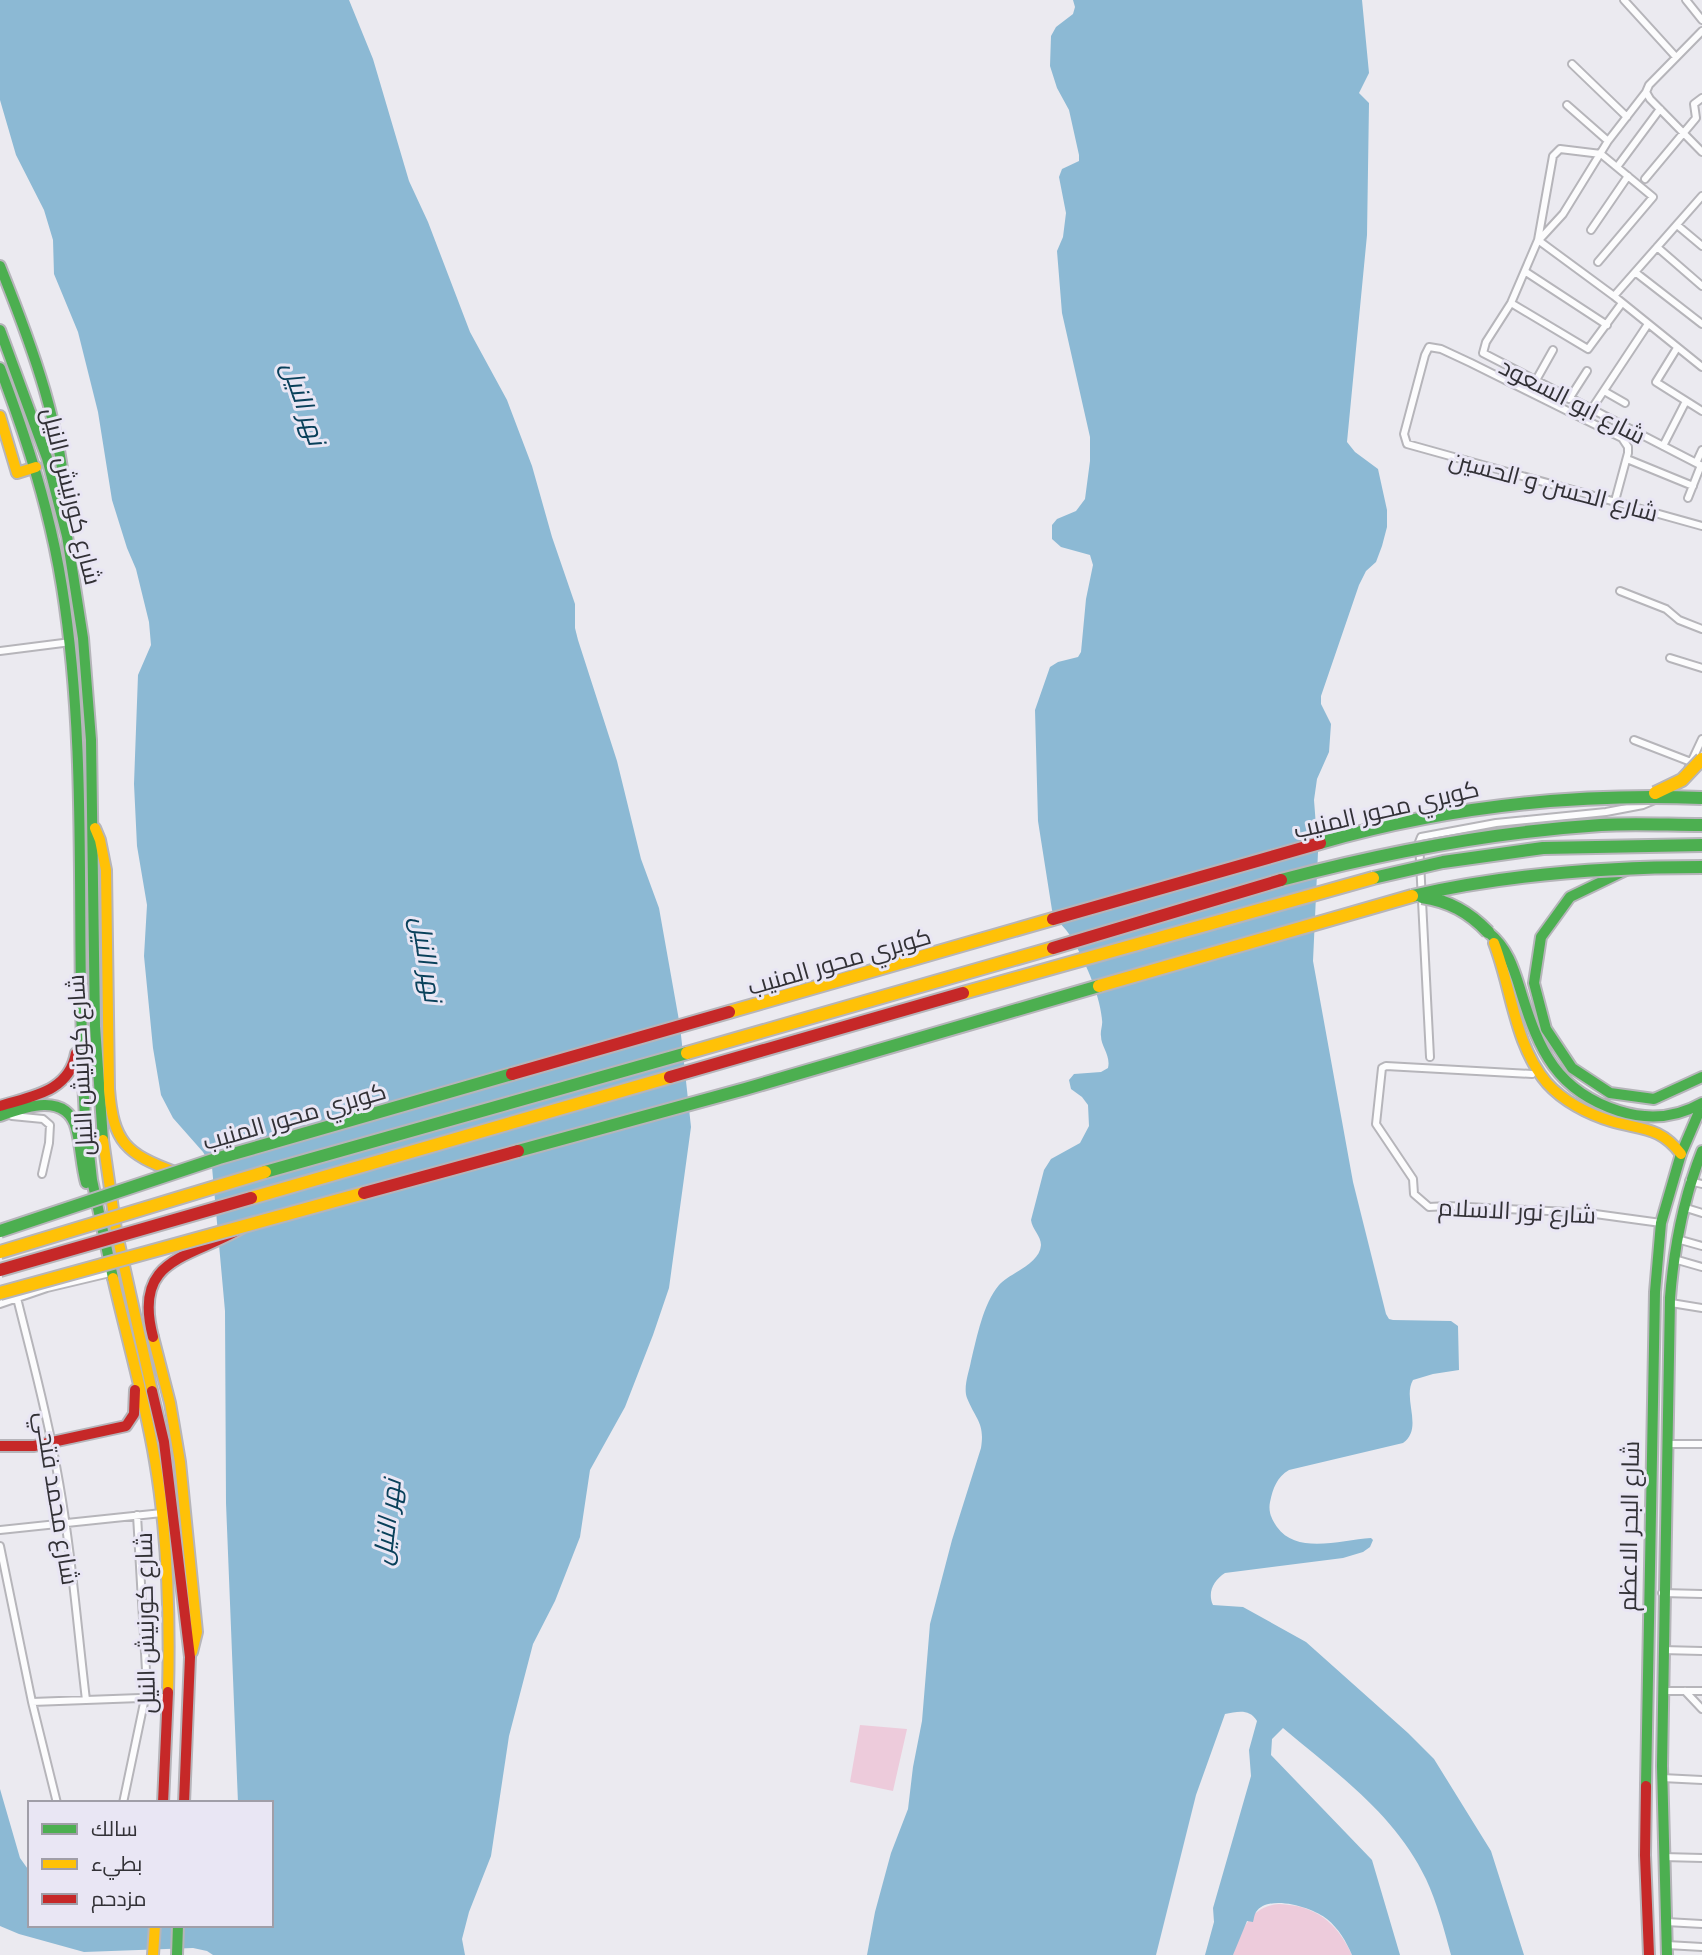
<svg xmlns="http://www.w3.org/2000/svg" width="1702" height="1955" font-family="'Noto Sans',Cairo,sans-serif">
<style>
.green{fill:#edcbdb}
.water{fill:#8cb9d4}
.lines{fill:none;stroke-linecap:round;stroke-linejoin:round}
.street-casing{stroke:#b6b5ba;stroke-width:10}
.fast-casing{stroke:#b6b5ba;stroke-width:14}
.slow-casing{stroke:#b6b5ba;stroke-width:14}
.jam-casing{stroke:#b6b5ba;stroke-width:14}
.street{stroke:#fcfcfd;stroke-width:6}
.fast{stroke:#4caf50;stroke-width:10}
.slow{stroke:#ffc107;stroke-width:10}
.jam{stroke:#c62828;stroke-width:10}
.fast-bridge-casing{stroke:#b6b5ba;stroke-width:16;stroke-linecap:butt}
.slow-bridge-casing{stroke:#b6b5ba;stroke-width:16;stroke-linecap:butt}
.jam-bridge-casing{stroke:#b6b5ba;stroke-width:16;stroke-linecap:butt}
.fast-bridge{stroke:#4caf50;stroke-width:12}
.slow-bridge{stroke:#ffc107;stroke-width:12}
.jam-bridge{stroke:#c62828;stroke-width:12}
.labels{text-anchor:middle;dominant-baseline:central;stroke-width:6;stroke-linejoin:round;paint-order:stroke}
.street-label{font-size:24px;fill:#323136;stroke:#e9e6f4}
.water-label{font-size:26px;font-style:italic;fill:#09405a;stroke:#e9e6f4}
</style>
<rect width="100%" height="100%" fill="#ebeaf0"/>
<!-- green -->
<path class="green" d="M 860,1725 L 907,1729 L 893,1791 L 850,1782 Z
M 1279,1904 C 1315,1905 1337,1922 1352,1955 L 1233,1955 C 1241,1931 1250,1906 1279,1904 Z"/>
<!-- water -->
<path class="water" d="M 0,0 L 349,0 L 373,59 L 409,181 L 428,222 L 470,332 L 507,400 L 532,466 L 552,537 L 575,604 L 575,628 L 578,640 L 617,761 L 641,859 L 659,908 L 680,1026 L 691,1127 L 669,1288 L 653,1335 L 625,1407 L 590,1470 L 580,1537 L 555,1601 L 533,1644 L 509,1736 L 491,1856 L 469,1912 L 462,1939 L 465,1955 L 213,1955 L 207,1951 L 193,1948 L 84,1952 L 19,1934 L 0,1926 L 0,1789 L 20,1858 L 30,1872 L 30,1925 L 271,1925 L 271,1803 L 238,1803 L 226,1503 L 225,1311 L 212,1167 L 203,1152 L 173,1118 L 161,1095 L 153,1048 L 144,956 L 147,905 L 137,846 L 134,784 L 138,675 L 151,645 L 149,622 L 136,569 L 127,548 L 112,500 L 98,412 L 78,332 L 54,274 L 53,240 L 44,210 L 16,155 L 0,100 Z
M 1073,0 L 1362,0 L 1369,73 L 1359,93 L 1369,103 L 1367,235 L 1347,442 L 1355,452 L 1378,469 L 1387,510 L 1387,527 L 1382,546 L 1376,562 L 1366,571 L 1359,585 L 1321,696 L 1321,704 L 1331,724 L 1329,752 L 1317,779 L 1314,800 L 1318,852 L 1313,961 L 1353,1182 L 1386,1314 L 1389,1319 L 1393,1320 L 1451,1321 L 1458,1326 L 1459,1370 L 1433,1374 L 1413,1380 C 1402,1399 1424,1428 1403,1443 L 1289,1470 C 1277,1477 1273,1488 1270,1502 C 1268,1512 1272,1520 1277,1527 C 1297,1555 1341,1540 1371,1538 L 1373,1540 L 1370,1547 L 1363,1552 L 1343,1558 L 1225,1573 C 1214,1580 1207,1592 1213,1605 L 1243,1607 L 1306,1642 L 1408,1733 L 1434,1759 L 1491,1851 L 1524,1955 L 1451,1955 C 1444,1929 1437,1903 1426,1879 C 1395,1814 1336,1773 1283,1728 L 1272,1739 L 1271,1755 L 1372,1860 L 1400,1955 L 1352,1955 C 1346,1941 1339,1929 1327,1919 C 1314,1908 1269,1893 1256,1912 C 1254,1915 1254,1919 1253,1922 L 1247,1921 L 1233,1955 L 1205,1955 L 1214,1922 L 1213,1908 L 1251,1776 L 1249,1750 L 1257,1721 C 1249,1708 1237,1712 1225,1714 L 1196,1795 L 1156,1955 L 867,1955 L 875,1912 L 891,1853 L 908,1809 L 913,1767 L 922,1721 L 930,1624 L 952,1540 L 981,1448 C 985,1423 976,1420 967,1398 C 963,1387 969,1372 971,1361 C 977,1337 983,1304 999,1285 C 1010,1273 1040,1264 1041,1245 C 1041,1236 1032,1229 1031,1220 L 1044,1170 L 1051,1159 L 1080,1143 L 1089,1126 L 1088,1105 L 1082,1097 L 1071,1089 L 1069,1080 L 1074,1074 L 1101,1072 L 1108,1068 C 1111,1055 1101,1047 1101,1036 C 1100,1031 1103,1025 1102,1020 C 1100,994 1084,959 1071,937 C 1065,927 1056,921 1052,910 L 1038,821 L 1035,710 L 1050,667 L 1058,662 L 1078,657 L 1081,652 L 1086,599 L 1093,565 L 1090,555 L 1061,547 L 1052,539 L 1052,525 L 1057,519 L 1076,511 L 1085,499 L 1090,461 L 1090,437 L 1062,313 L 1057,251 L 1063,237 L 1066,213 L 1059,177 L 1062,169 L 1079,161 L 1079,155 L 1069,110 L 1057,88 L 1050,66 L 1051,36 L 1056,27 L 1073,14 L 1075,7 Z"/>
<g class="lines">
<defs>
<path id="street" d="M 1624,0 L 1676,57
M 1686,0 L 1702,20
M 1572,64 L 1627,117
M 1646,92 L 1650,99 L 1702,152
M 1567,105 L 1608,141
M 1617,167 L 1660,109
M 1645,179 L 1696,118 L 1694,104 L 1702,98
M 1677,225 L 1702,246
M 1591,230 L 1628,176
M 1540,239 L 1563,214 L 1608,141 L 1646,92 L 1649,85 L 1702,31
M 1538,240 L 1614,296 L 1702,367
M 1657,247 L 1702,286
M 1598,262 L 1653,197 L 1601,154 L 1560,149 L 1553,156 L 1538,240 L 1511,303 L 1486,342 L 1483,353 L 1702,466
M 1526,272 L 1607,325
M 1635,272 L 1702,324
M 1614,296 L 1702,196
M 1511,303 L 1588,349 L 1622,303
M 1677,348 L 1656,382 L 1702,411
M 1535,382 L 1553,350
M 1604,391 L 1625,403
M 1569,399 L 1587,371
M 1591,410 L 1648,324
M 1663,446 L 1686,401
M 1627,459 L 1693,486
M 1696,463 L 1702,450
M 1688,498 L 1701,465
M 1615,501 L 1628,453 L 1628,447 L 1622,438 L 1471,363 L 1441,349 L 1429,347 L 1425,355 L 1404,434 L 1407,444 L 1702,526
M 1620,591 L 1666,609 L 1679,620 L 1702,629
M 0,651 L 71,642
M 1670,658 L 1702,668
M 1634,740 L 1691,762
M 1688,769 L 1702,739
M 1430,1057 L 1419,842 L 1421,837 L 1496,823 L 1606,812 L 1643,805 L 1655,800
M 1532,1074 L 1386,1066 L 1382,1068 L 1376,1124 L 1413,1179 L 1414,1194 L 1429,1207 L 1448,1206 L 1588,1213 L 1661,1223
M 12,1116 L 43,1119 L 50,1125 L 49,1143 L 42,1174
M 1689,1181 L 1702,1184
M 1683,1207 L 1702,1213
M 1677,1239 L 1702,1246
M 1674,1259 L 1702,1267
M 17,1298 C 31,1355 47,1412 57,1471 C 71,1546 77,1624 86,1700
M 1671,1303 L 1702,1308
M 0,1304 L 47,1288 L 110,1273
M 1668,1444 L 1702,1444
M 0,1530 L 162,1513
M 0,1546 L 32,1702 L 57,1803
M 1662,1593 L 1702,1594
M 1662,1650 L 1702,1651
M 1662,1691 L 1702,1691
M 1685,1691 L 1702,1709
M 32,1702 L 167,1697
M 1662,1778 L 1702,1780
M 123,1803 L 145,1698 L 146,1670 L 137,1515
M 1663,1857 L 1702,1858
M 1666,1922 L 1702,1924
M 1667,1945 L 1702,1947"/>
<path id="fast" d="M 0,266 C 33,348 63,429 67,518
M 0,330 L 47,458 L 67,536 L 83,638 L 91,740 L 95,1026 L 103,1140
M 0,368 C 27,440 50,511 62,587 C 90,762 74,941 85,1117 L 92,1180 L 113,1278
M 1626,870 L 1570,897 L 1541,937 L 1534,983 L 1546,1029 L 1572,1068 L 1610,1093 L 1654,1099 L 1702,1077
M 1488,932 C 1508,948 1514,969 1521,992 C 1539,1051 1557,1091 1619,1111 C 1648,1120 1676,1118 1702,1103
M 0,1116 C 25,1107 66,1092 76,1128 C 81,1146 81,1165 86,1183
M 1646,1786 L 1655,1292 L 1661,1223 L 1681,1154 L 1702,1105
M 177,1955 L 178,1925
M 1667,1955 L 1662,1766 L 1670,1298 C 1674,1246 1683,1199 1702,1151"/>
<path id="slow" d="M 0,416 L 17,473 L 36,467
M 95,828 L 100,840 L 106,870 L 109,1089 C 113,1142 126,1154 175,1172
M 1494,943 C 1512,989 1514,1044 1547,1083 C 1563,1101 1588,1114 1611,1121 C 1641,1130 1660,1126 1681,1154
M 103,1140 L 116,1230 L 152,1391
M 113,1278 C 127,1339 145,1400 155,1461 C 168,1537 170,1615 168,1692
M 153,1337 L 170,1403 L 180,1462 L 197,1632 L 192,1652
M 153,1955 L 155,1925"/>
<path id="jam" d="M 0,1106 C 32,1096 69,1092 76,1053
M 153,1337 C 132,1257 189,1259 242,1228
M 152,1391 L 164,1442 L 190,1657 L 184,1803
M 0,1446 L 34,1446 L 126,1426 L 134,1414 L 135,1390
M 1646,1786 L 1645,1855 L 1649,1955
M 163,1803 L 168,1692"/>
</defs>
<!-- street casing -->
<use href="#street" class="street-casing"/>
<!-- fast casing -->
<use href="#fast" class="fast-casing"/>
<!-- slow casing -->
<use href="#slow" class="slow-casing"/>
<!-- jam casing -->
<use href="#jam" class="jam-casing"/>
<!-- street -->
<use href="#street" class="street"/>
<!-- fast -->
<use href="#fast" class="fast"/>
<!-- slow -->
<use href="#slow" class="slow"/>
<!-- jam -->
<use href="#jam" class="jam"/>
<defs>
<path id="fast-bridge" d="M 1320,843 C 1445,807 1572,793 1702,798
M 1373,878 L 1443,862 L 1543,848 L 1702,845
M 1281,880 C 1386,852 1493,832 1601,825 C 1634,823 1668,825 1702,825
M 1412,896 C 1507,874 1605,867 1702,867
M 1422,897 C 1449,901 1469,912 1488,932
M 518,1151 L 745,1089 L 1099,986
M 265,1172 L 687,1053
M 0,1231 L 219,1158 L 512,1074"/>
<path id="slow-bridge" d="M 1655,793 L 1682,780 L 1702,759
M 1099,986 L 1412,896
M 963,993 L 1373,878
M 729,1012 L 1053,919
M 687,1053 L 1053,948
M 251,1198 L 670,1077
M 0,1252 L 265,1172
M 0,1293 L 364,1193"/>
<path id="jam-bridge" d="M 1053,919 L 1320,843
M 1053,948 L 1281,880
M 512,1074 L 729,1012
M 670,1077 L 963,993
M 364,1193 L 518,1151
M 0,1270 L 251,1198"/>
</defs>
<!-- fast-bridge casing -->
<use href="#fast-bridge" class="fast-bridge-casing"/>
<!-- slow-bridge casing -->
<use href="#slow-bridge" class="slow-bridge-casing"/>
<!-- jam-bridge casing -->
<use href="#jam-bridge" class="jam-bridge-casing"/>
<!-- fast-bridge -->
<use href="#fast-bridge" class="fast-bridge"/>
<!-- slow-bridge -->
<use href="#slow-bridge" class="slow-bridge"/>
<!-- jam-bridge -->
<use href="#jam-bridge" class="jam-bridge"/>
</g>
<g class="labels">
<!-- street labels -->
<g class="street-label">
<text transform="translate(1573 400) rotate(27)">شارع ابو السعود</text>
<text transform="translate(1554 485) rotate(15)">شارع الحسن و الحسين</text>
<text transform="translate(73 496) rotate(76)">شارع كورنيش النيل</text>
<text transform="translate(1386 808) rotate(-13)">كوبري محور المنيب</text>
<text transform="translate(839 960) rotate(-16)">كوبري محور المنيب</text>
<text transform="translate(79 1065) rotate(-93)">شارع كورنيش النيل</text>
<text transform="translate(294 1115) rotate(-16)">كوبري محور المنيب</text>
<text transform="translate(1517 1210) rotate(3)">شارع نور الاسلام</text>
<text transform="translate(58 1498) rotate(81)">شارع محمد فتحي</text>
<text transform="translate(1628 1526) rotate(-89)">شارع البحر الاعظم</text>
<text transform="translate(144 1623) rotate(-91)">شارع كورنيش النيل</text>
</g>
<!-- water labels -->
<g class="water-label">
<text transform="translate(305 403) rotate(71)">نهر النيل</text>
<text transform="translate(428 959) rotate(81)">نهر النيل</text>
<text transform="translate(386 1522) rotate(-83)">نهر النيل</text>
</g>
</g>
<!-- legend -->
<rect x="28" y="1801" width="245" height="126" fill="#e9e6f4" stroke="#a09ea8" stroke-width="2"/>
<rect x="42" y="1824" width="35" height="10" fill="#4caf50" stroke="#a09ea8" stroke-width="2"/>
<text x="91" y="1836" font-size="21" fill="#323136">سالك</text>
<rect x="42" y="1859" width="35" height="10" fill="#ffc107" stroke="#a09ea8" stroke-width="2"/>
<text x="91" y="1871" font-size="21" fill="#323136">بطيء</text>
<rect x="42" y="1894" width="35" height="10" fill="#c62828" stroke="#a09ea8" stroke-width="2"/>
<text x="91" y="1906" font-size="21" fill="#323136">مزدحم</text>
</svg>
